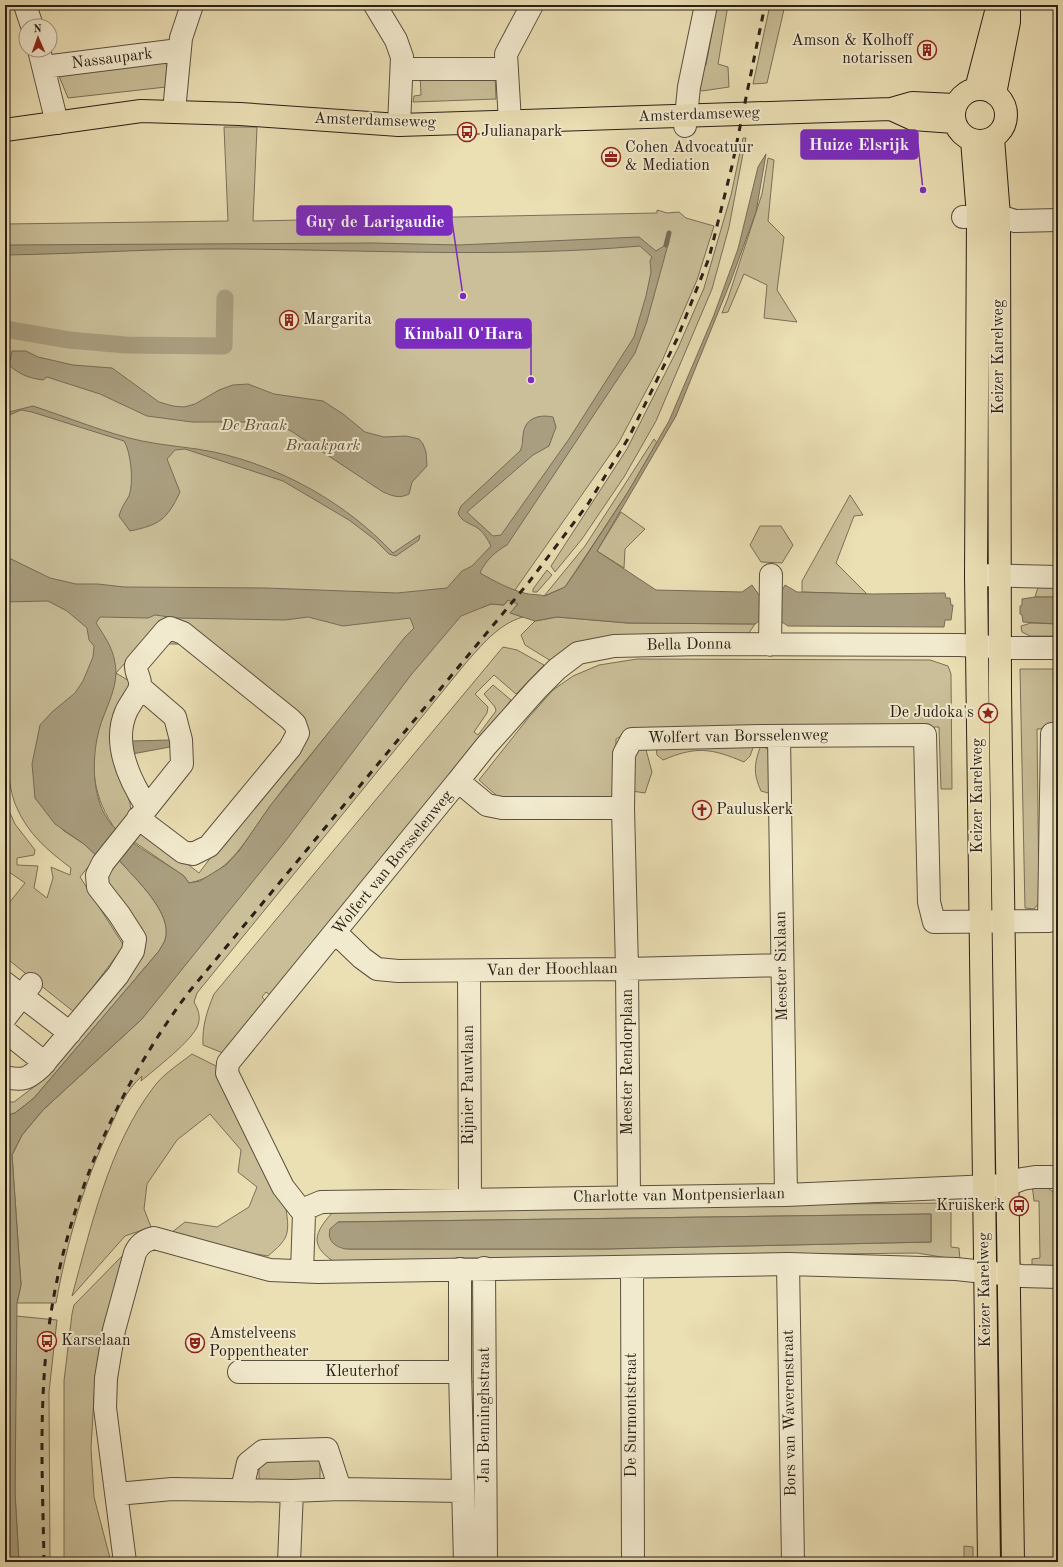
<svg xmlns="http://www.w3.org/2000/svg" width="1063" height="1567" font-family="'Old Standard TT',serif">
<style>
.green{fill:#cabf99;stroke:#7a7058;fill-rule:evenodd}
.water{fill:#a99e7f;stroke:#766c55;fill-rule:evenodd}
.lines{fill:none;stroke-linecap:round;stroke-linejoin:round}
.stream{stroke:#766c55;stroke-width:5}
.canal{stroke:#a99e7f;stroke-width:17}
.minor-casing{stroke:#5a503e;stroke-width:24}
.major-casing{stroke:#292017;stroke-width:24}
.minor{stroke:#f2eace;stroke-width:22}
.major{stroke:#ebdfb4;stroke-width:22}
.rail{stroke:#292017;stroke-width:3;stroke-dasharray:7 7;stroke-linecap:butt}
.labels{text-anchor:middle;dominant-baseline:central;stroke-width:4;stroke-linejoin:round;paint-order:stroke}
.poi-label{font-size:16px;fill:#292017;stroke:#f2eace;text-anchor:start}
.street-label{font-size:16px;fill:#292017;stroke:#f2eace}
.park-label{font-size:16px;font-style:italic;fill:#59503e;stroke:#f2eace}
.leader{fill:none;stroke:#7b2cbf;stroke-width:1.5}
.callout-dot{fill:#7b2cbf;stroke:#f2eace;stroke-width:1.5}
.callout{fill:#7b2cbf;stroke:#7b2cbf;stroke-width:1.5}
.callout-label{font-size:17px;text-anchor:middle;font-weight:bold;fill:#fff}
</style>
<rect width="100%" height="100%" fill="#ebdfb4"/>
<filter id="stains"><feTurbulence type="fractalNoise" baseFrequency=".005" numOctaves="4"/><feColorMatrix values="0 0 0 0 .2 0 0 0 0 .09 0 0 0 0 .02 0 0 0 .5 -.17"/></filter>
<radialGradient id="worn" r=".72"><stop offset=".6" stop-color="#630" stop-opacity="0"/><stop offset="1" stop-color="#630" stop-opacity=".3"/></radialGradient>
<!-- green -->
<path class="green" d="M 717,5 L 728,5 L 718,64 L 728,67 L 729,87 L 702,91 L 697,86 L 702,67 L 706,65 Z
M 770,5 L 785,5 L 767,83 L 753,84 Z
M 167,57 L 166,87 L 68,98 L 57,71 Z
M 420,73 L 495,73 L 496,99 L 413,102 L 414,96 L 421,95 Z
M 224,127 L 257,127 L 253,221 L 657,213 L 657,210 L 667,213 L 679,212 L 686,218 L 714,226 L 697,280 L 662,361 L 619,442 L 515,590 L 483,607 L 491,604 L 504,605 L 508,600 L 518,603 L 511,613 L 523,617 C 498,624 481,646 465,664 L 197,993 L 194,1002 C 198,1009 201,1016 198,1025 C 193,1040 154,1070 141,1081 L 142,1076 C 126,1090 118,1110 109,1130 C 83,1185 67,1243 56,1303 L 17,1303 L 21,1285 L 12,1155 L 22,1135 L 43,1110 L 142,1019 L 330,731 C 310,756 289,780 271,805 C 248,836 230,875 189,883 L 184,876 L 130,839 L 135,832 L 149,834 L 199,873 L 305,733 L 205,645 L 143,643 L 116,673 L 131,682 L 118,767 L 130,803 L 131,811 L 116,830 C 94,800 88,764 99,728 C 105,710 114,692 116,673 L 35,798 L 64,831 L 84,844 L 97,856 L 80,877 L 124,946 L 74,1012 L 5,957 L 5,908 L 25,883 L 9,872 L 5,876 L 5,802 L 15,824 L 35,850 L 34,855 L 17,858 L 17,865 L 38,866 L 34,888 L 47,898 L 53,878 L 51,867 L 70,875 L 71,868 C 47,850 28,834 16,806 C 11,795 10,781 7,769 L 5,769 L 5,224 L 228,221 Z
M 743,138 L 746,138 L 729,227 L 712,289 L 656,421 L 624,477 L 582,539 L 555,572 L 551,566 L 627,449 L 678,348 L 704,288 L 731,195 Z
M 768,158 L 774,160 L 768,221 L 784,237 L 777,290 L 797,322 L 764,318 L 767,285 L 744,274 L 728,312 L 722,313 L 728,298 L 762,194 Z
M 654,439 L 657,443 L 628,492 L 565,587 L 544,596 L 585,546 Z
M 850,495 L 863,515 L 854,516 L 836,563 L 867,594 L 802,592 L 802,581 Z
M 621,512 L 645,529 L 625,549 L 624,568 L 597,551 Z
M 760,526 L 781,526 L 793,545 L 782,563 L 761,562 L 750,545 Z
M 547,570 L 552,575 L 537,592 L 533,592 L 533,589 Z
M 1039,584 L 1058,585 L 1058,597 L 1035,597 Z
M 557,617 L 628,623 L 755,624 L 746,637 L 551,661 L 525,645 L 521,635 L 535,621 Z
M 1031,623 L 1058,624 L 1058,636 L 1030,636 L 1022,632 L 1021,626 Z
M 503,647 L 517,650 L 544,665 L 516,694 L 494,675 L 475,694 L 488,707 L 487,713 L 474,732 L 478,735 L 496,711 L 495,707 L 484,694 L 493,685 L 511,700 L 483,737 L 273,997 L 266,992 L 262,997 L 268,1003 L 223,1053 L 203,1045 C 202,1026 207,1011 214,994 Z
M 637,659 L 930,660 L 948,666 L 951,674 L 952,789 L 941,789 L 939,727 L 938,727 L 627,733 L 616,739 L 615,803 L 519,805 L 497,796 L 479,780 L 529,717 L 553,690 L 573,676 L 599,665 Z
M 1020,669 L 1058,669 L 1058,728 L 1037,729 L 1039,903 L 1034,909 L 1025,908 Z
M 754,745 L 750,756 L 744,762 C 711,748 696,746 663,760 L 657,755 L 656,747 Z
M 761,745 L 769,750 L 772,794 L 761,791 C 753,773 754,764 761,745 Z
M 645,746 L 652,772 L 645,793 L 632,791 L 633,753 Z
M 118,859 C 134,878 174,913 165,940 C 164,943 161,947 159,951 L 34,1098 L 15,1113 L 5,1116 L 5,1102 L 14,1102 L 39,1083 L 143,957 L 143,941 L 103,885 Z
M 192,1054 L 218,1067 L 286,1209 C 290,1235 288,1239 268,1256 L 256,1254 L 171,1233 L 185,1222 L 217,1227 L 249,1207 L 257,1187 L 238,1172 L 241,1150 L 210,1114 L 177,1140 L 147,1184 L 144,1209 L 151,1227 L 125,1236 L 72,1296 C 91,1227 109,1146 153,1088 C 162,1075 179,1064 192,1054 Z
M 1032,1184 L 1043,1184 L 1058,1196 L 1058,1268 L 1032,1269 L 1032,1259 L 1040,1258 L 1039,1201 L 1034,1201 Z
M 993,1199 L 1000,1200 L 998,1253 L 993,1250 Z
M 754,1202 L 835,1204 L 951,1203 L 951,1247 L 959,1248 L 960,1260 L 917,1253 L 834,1254 L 755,1258 L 333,1261 C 309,1245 315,1232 332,1213 L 354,1211 ZM 931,1214 L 931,1242 L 604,1249 L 348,1249 L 338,1222 Z
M 125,1253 L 102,1331 L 95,1380 L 91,1448 L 94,1497 L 111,1562 L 64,1562 L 64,1381 L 72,1314 L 74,1305 Z
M 991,1295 L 1003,1295 L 1007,1562 L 995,1562 Z
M 469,1297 L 477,1297 L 479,1382 L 470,1382 Z
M 16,1316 L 57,1320 L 49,1392 L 50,1562 L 19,1562 L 15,1493 Z
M 320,1458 L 320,1482 L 259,1480 L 259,1460 Z
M 964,1546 L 973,1547 L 973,1562 L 964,1562 Z"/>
<!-- water -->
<path class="water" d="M 766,154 L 756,212 L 730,283 L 676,416 L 597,551 L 656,590 L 742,592 L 752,585 L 762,599 L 777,599 L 785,585 L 797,592 L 873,594 L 945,593 L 946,598 L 950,598 L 951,605 L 953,605 L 951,620 L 945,620 L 944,627 L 788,626 C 776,618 767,615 755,624 L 628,623 L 557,617 L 535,621 L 510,613 L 518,604 L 508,600 L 504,605 L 491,604 L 461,616 L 411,675 L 287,839 L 142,1019 L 43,1110 L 22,1135 L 12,1155 L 21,1285 L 17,1303 L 15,1493 L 19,1562 L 5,1562 L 5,1116 L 15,1113 L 34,1098 L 159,951 C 161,947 164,943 165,940 C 174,913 134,878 118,859 L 97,856 L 84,844 L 55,824 L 35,798 L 32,764 L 40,725 L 52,712 L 75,693 L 83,681 L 93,657 L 94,646 L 89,640 L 87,628 L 67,611 L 48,601 L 5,602 L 5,556 L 50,578 L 76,584 L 98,584 L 124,587 L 266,588 L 397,593 L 447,588 L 462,571 L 472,566 L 491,546 C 488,540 484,533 479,529 C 471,523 462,523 458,513 L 461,506 L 520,451 C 523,445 522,442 523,436 C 524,418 539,414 553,417 L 556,427 L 549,446 L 533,455 L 467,512 L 493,536 L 501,535 L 569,439 L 634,337 L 646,296 L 651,272 L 650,261 L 652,257 L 640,246 C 505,258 369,250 235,249 C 158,248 81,254 5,255 L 5,245 L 374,243 L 459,245 L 639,237 L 656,251 L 664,246 L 667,238 L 669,241 L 647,321 L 635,353 L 507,545 C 496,551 485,561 480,573 C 494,581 509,589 524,593 C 530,595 538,594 545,596 L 565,587 L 579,567 L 628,492 L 669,421 L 714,315 L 738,249 L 758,167 ZM 155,615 L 177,618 L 285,620 L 308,617 L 343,626 L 410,618 L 414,628 L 405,637 L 270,806 L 239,851 L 226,865 L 200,881 L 189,883 L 184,876 C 163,861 137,848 117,830 C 91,808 91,760 99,730 C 104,711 116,692 116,672 C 115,651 107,640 96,623 L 100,617 L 148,618 Z
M 12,351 L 26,351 L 38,357 L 73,365 L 112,368 L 159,402 L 173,406 L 184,407 L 195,404 L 219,390 L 233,385 L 248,384 L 274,394 L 323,401 L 343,414 L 365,432 L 384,437 L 406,436 L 419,439 L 423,444 L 426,452 L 427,466 L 412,482 L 409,494 C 399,499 393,496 383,492 L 291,431 L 272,422 L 192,422 L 147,416 L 100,394 L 47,377 L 43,380 C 29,378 20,375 9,365 Z
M 33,406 C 67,417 108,434 142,441 C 166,446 190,447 214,452 C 282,467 346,503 393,553 L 420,535 L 419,540 L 396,556 L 389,554 L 374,539 L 349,520 L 283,481 L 185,449 L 175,450 L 167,459 L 180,492 C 167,520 159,525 130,531 L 119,516 C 121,508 125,503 129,496 C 134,483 131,452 124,441 L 32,412 L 21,410 L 5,417 L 5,413 Z
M 1035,597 L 1058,597 L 1058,624 L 1023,622 L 1022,615 L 1020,614 L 1020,606 L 1022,605 L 1022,599 Z
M 170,740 L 170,747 L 132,754 L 131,741 Z
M 931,1214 L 931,1242 L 604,1249 L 346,1249 C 335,1247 327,1241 330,1229 L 338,1222 Z"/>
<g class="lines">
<!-- stream -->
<path class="stream" d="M 666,245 L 669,233"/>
<!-- canal -->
<path class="canal" d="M 5,329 L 69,340 L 126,345 L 224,346 L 225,298"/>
<defs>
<path id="minor" d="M 25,5 L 32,26
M 375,5 L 396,40 L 402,57 L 399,125
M 39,50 L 57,123
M 44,67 L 179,50
M 402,69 L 507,69
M 174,111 L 181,38 L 192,5
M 510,122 L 506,54 L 532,5
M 685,126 L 689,87 L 706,5
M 963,217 L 999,216 L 1015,221 L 1058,220
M 976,575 L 1058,577
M 770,645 L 771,575
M 779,736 L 786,1195
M 458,781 L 486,746 L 537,689 L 557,669 L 578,653 L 614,646 L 702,644 L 960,645 L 1010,648 L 1058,648
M 623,808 L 627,969 L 629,1197
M 138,818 L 183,852 L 193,854 L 209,846 L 290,748 L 298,733 L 295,724 L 290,719 L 183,633 L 170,628 L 166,630 L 136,665 C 135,673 141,678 140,685 C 140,691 129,705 126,712 C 112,744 130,781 147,807
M 336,933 L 362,958 L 377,969 L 398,971 L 627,969 L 782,965
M 469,971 L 470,1200
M 5,983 L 70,1033
M 5,1018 L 31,984
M 5,1031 L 45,1063
M 5,1077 C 23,1081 28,1079 41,1067 L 118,975 L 133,951 L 135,939 L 119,914 L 98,887 L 97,875 L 103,863 L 182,764 L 181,740 L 175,717 L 140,687
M 304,1214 L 283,1187 L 227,1073 L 228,1063 L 458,781 L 487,805 L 502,808 L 623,808 L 624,754 L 632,739 L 760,736 L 925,735 L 929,902 L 934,922 L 1049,921 L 1052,734 L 1058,734
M 788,1264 L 793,1562
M 632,1267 L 633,1562
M 484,1268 L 486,1562
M 460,1269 L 460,1372 L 465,1562
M 302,1271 L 304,1214 L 309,1207 L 321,1202 L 786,1195 L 968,1187 L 1007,1185 L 1022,1179 L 1035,1177 L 1058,1177
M 239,1372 L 460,1372
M 242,1489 L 248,1463 L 263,1451 L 327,1449 L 340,1489
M 117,1494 L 172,1489 L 292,1491 L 340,1489 L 462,1491
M 125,1562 L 105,1408 L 106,1378 L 114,1330 L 135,1253 C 139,1244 145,1240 154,1238 L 270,1270 L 318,1272 L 788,1264 L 956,1269 L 1022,1276 L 1058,1277
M 289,1562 L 292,1491"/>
<path id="major" d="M 976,89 L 997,8
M954 115a26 26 0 1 1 52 0a26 26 0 1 1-52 0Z
M 995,94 L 1009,22 L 1009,5
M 891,109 L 913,119 L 954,122
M 5,130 L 141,111 L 240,114 L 399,125 L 891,109 L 912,103 L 955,105
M 993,138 L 999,216 L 1000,690 L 1013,1562
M 972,140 L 978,216 L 976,575 L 989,1562"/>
</defs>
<!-- minor casing -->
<use href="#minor" class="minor-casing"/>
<!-- major casing -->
<use href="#major" class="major-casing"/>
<!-- minor -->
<use href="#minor" class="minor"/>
<!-- major -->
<use href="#major" class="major"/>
<!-- rail -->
<path class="rail" d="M 44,1562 C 43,1501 40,1439 44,1378 C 52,1238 105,1105 188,993 L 529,582 L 588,504 L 629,437 L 677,339 L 709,258 L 732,166 L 765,5"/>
</g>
<!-- icons -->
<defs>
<symbol id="building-ring" viewBox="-11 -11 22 22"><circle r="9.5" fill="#f2eace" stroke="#8f2418" stroke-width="1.5"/><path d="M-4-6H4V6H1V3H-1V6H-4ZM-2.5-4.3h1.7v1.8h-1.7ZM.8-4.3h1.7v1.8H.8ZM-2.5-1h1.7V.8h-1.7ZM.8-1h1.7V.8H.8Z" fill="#8f2418"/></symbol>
<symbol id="bus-ring" viewBox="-11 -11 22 22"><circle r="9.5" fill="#f2eace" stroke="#8f2418" stroke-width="1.5"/><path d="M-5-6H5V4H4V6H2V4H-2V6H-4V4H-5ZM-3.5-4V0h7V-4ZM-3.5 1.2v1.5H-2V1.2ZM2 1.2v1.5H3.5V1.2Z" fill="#8f2418"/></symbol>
<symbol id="office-ring" viewBox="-11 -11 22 22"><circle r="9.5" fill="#f2eace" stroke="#8f2418" stroke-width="1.5"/><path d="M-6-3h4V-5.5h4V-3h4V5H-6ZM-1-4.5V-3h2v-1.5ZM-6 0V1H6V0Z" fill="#8f2418"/></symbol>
<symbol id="sight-ring" viewBox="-11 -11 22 22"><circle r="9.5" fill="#f2eace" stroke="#8f2418" stroke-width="1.5"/><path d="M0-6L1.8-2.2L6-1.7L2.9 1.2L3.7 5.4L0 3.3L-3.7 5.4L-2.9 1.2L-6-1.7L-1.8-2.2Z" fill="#8f2418"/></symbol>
<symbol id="church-ring" viewBox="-11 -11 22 22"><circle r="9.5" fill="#f2eace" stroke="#8f2418" stroke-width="1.5"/><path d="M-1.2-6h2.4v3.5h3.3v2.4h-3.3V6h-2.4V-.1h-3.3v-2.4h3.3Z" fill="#8f2418"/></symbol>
<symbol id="theatre-ring" viewBox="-11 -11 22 22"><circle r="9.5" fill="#f2eace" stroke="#8f2418" stroke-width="1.5"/><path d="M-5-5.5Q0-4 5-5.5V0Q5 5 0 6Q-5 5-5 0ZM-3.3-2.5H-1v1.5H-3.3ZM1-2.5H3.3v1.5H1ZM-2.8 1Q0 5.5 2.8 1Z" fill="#8f2418"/></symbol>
</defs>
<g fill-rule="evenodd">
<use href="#building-ring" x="916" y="39" width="22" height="22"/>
<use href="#bus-ring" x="456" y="121" width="22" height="22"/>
<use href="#office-ring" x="600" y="146" width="22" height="22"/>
<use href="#building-ring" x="278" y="309" width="22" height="22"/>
<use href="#sight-ring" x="977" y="702" width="22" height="22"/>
<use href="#church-ring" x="691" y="799" width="22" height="22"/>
<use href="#bus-ring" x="1008" y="1195" width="22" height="22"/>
<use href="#bus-ring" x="36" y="1330" width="22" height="22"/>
<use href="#theatre-ring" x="184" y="1332" width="22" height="22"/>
</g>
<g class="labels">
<!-- poi labels -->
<g class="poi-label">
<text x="913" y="41" text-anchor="end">Amson &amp; Kolhoff<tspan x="913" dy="18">notarissen</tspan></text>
<text x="481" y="132">Julianapark</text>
<text x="625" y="148">Cohen Advocatuur<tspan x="625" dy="18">&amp; Mediation</tspan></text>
<text x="303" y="320">Margarita</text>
<text x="974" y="713" text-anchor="end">De Judoka's</text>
<text x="716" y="810">Pauluskerk</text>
<text x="1005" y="1206" text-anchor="end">Kruiskerk</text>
<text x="209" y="1334">Amstelveens<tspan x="209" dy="18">Poppentheater</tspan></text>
<text x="61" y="1341">Karselaan</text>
</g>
<!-- street labels -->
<g class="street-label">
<text transform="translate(112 59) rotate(-7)">Nassaupark</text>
<text transform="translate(699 115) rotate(-2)">Amsterdamseweg</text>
<text transform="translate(375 121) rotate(2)">Amsterdamseweg</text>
<text transform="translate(999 357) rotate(-90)">Keizer Karelweg</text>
<text transform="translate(689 645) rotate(-1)">Bella Donna</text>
<text transform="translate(738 737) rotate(-1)">Wolfert van Borsselenweg</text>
<text transform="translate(978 796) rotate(-90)">Keizer Karelweg</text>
<text transform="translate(393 863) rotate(-51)">Wolfert van Borsselenweg</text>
<text transform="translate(782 966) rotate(-91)">Meester Sixlaan</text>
<text transform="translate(552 970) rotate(-1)">Van der Hoochlaan</text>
<text transform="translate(628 1062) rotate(-90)">Meester Rendorplaan</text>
<text transform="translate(469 1085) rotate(-90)">Rijnier Pauwlaan</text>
<text transform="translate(679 1196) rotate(-1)">Charlotte van Montpensierlaan</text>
<text transform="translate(985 1290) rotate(-91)">Keizer Karelweg</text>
<text x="362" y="1372">Kleuterhof</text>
<text transform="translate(790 1413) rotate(-91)">Bors van Waverenstraat</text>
<text transform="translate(485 1415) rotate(-90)">Jan Benninghstraat</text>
<text transform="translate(632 1415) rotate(-90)">De Surmontstraat</text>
</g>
<!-- park labels -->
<g class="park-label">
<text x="254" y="426">De Braak</text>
<text x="323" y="446">Braakpark</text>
</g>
</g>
<!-- callouts -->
<path class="leader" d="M923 190L918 144M463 296L452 221M531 380L531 333"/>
<g class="callout-dot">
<circle cx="923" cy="190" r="4"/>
<circle cx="463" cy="296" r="4"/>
<circle cx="531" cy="380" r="4"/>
</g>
<g class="callout">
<rect x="801" y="130" width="117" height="29" rx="4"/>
<rect x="297" y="206" width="155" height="29" rx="4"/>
<rect x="396" y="319" width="135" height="29" rx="4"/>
</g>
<g class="callout-label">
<text x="859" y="150">Huize Elsrijk</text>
<text x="375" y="227">Guy de Larigaudie</text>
<text x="463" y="339">Kimball O'Hara</text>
</g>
<!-- margin -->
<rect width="1063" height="1567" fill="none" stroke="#ebdfb4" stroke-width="20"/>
<rect x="6" y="6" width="1051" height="1555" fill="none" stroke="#292017" stroke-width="2"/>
<rect x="10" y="10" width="1043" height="1547" fill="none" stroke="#292017"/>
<!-- north arrow -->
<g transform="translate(38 38) rotate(358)"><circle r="19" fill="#f2eace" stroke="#a29985"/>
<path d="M0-3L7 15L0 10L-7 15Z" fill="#8f2418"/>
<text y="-6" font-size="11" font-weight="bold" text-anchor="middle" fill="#292017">N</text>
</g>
<rect width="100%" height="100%" filter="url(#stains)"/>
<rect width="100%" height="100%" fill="url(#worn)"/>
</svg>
